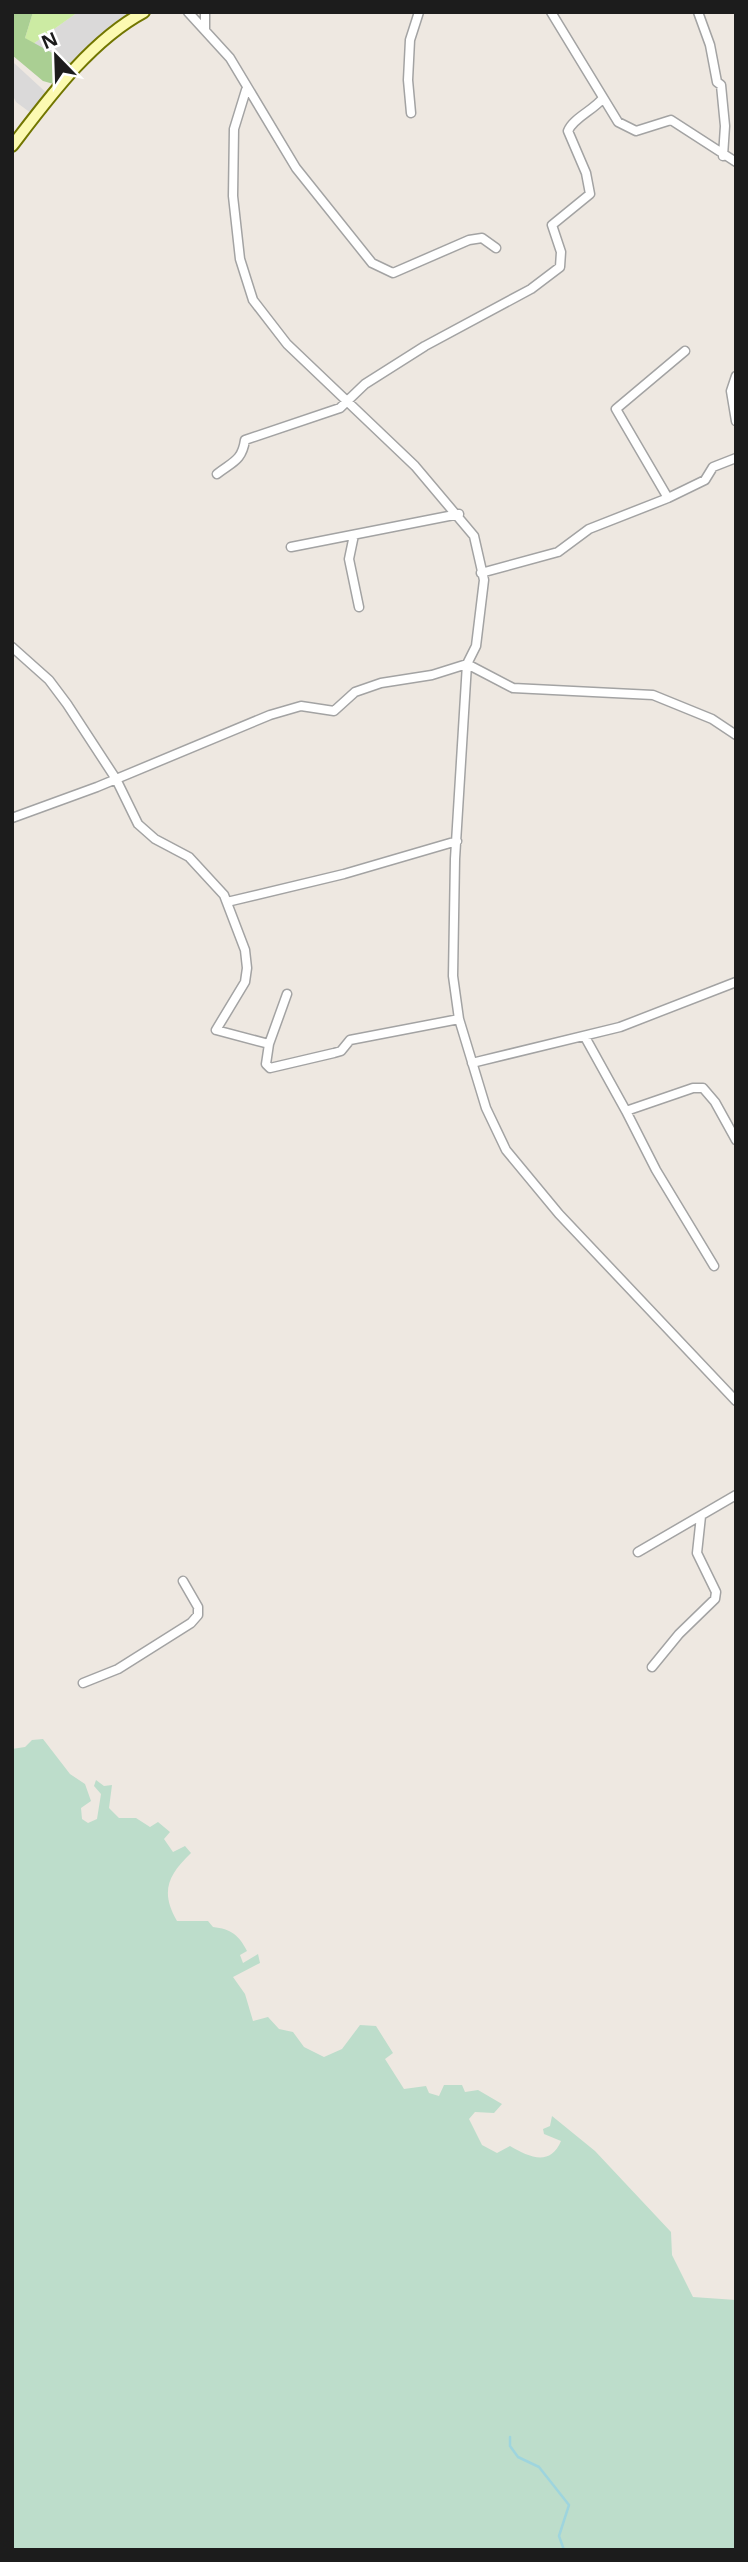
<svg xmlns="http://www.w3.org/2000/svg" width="748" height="2562" font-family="'Open Sans',sans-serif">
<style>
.residential{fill:#dad9d9}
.grass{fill:#cceba3}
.forest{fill:#aacf93}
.wetland{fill:#bdddcb}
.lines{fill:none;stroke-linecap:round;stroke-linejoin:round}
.stream{stroke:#9ed5de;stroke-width:2.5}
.street-casing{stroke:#a3a3a3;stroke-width:11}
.secondary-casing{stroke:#727600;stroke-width:14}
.street{stroke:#fff;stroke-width:8}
.secondary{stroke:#fcfab1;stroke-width:10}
</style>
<rect width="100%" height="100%" fill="#eee8e1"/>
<!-- residential -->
<path class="residential" d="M 78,12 L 137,12 L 76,66 L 33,44 Z
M 14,63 L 51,97 L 35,116 L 16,102 L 12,94 Z"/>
<!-- grass -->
<path class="grass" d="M 33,12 L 78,12 L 33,44 L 25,38 Z"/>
<!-- forest -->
<path class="forest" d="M 12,12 L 33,12 L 25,38 L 76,66 L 57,85 L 43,81 L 12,55 Z"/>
<!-- wetland -->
<path class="wetland" d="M 43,1739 L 70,1774 L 85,1784 L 91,1801 L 81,1808 L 82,1819 L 88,1823 L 97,1819 L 101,1794 L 94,1786 L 96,1780 L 104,1786 L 112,1785 L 109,1808 L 119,1818 L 136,1818 L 150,1827 L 158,1822 L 170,1832 L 164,1839 L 173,1852 L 185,1846 L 191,1853 C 168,1875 160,1892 177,1921 L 208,1921 L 213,1927 C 231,1929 239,1935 247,1951 L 240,1955 L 243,1963 L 258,1954 L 260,1963 L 233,1977 L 245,1994 L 253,2021 L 268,2017 L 279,2029 L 293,2032 L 304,2047 L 324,2057 L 342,2049 L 360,2025 L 376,2026 L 393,2053 L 385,2059 L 404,2089 L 426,2086 L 429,2093 L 439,2096 L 444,2085 L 462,2085 L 465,2092 L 478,2090 L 502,2104 L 494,2113 L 475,2112 L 469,2119 L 482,2145 L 497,2153 L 510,2146 C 529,2157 550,2167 561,2141 L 544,2134 L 543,2129 L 550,2126 L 552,2116 L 595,2151 L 671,2232 L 672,2255 L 693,2297 L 736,2300 L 736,2550 L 12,2550 L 12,1749 L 25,1747 L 32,1740 Z"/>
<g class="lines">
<!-- stream -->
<path class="stream" d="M 510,2437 L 510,2446 L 518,2457 L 539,2467 L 569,2505 L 559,2536 L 564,2550"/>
<defs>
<path id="street" d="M 188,12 L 230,58 L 296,168 L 372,263 L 393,273 L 469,240 L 482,238 L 496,248
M 551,12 L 618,122 L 636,131 L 671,120 L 736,162
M 698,12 L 710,45 L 717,82 L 721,85 L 725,126 L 723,156
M 205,29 L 205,12
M 246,90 L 234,129 L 233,196 L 240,259 L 253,300 L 287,344 L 415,466 L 474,536 L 484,580 L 476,646 L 467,664 L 455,859 L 453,976 L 459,1019 L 486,1108 L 506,1150 L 559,1214 L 736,1401
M 411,113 L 408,80 L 410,40 L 419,12
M 736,376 L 731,391 L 736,421
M 217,474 C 232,462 242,461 245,440 L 340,408 L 365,384 L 425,346 L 531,289 L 560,267 L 561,252 L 552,225 L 590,194 L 586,173 L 568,131 C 573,118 594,110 603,98
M 668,498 L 616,409 L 685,351
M 354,535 L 349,559 L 359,607
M 291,547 L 459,514
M 481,573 L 558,552 L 589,529 L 668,498 L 705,480 L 713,467 L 736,458
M 12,647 L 49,680 L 67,704 L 116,779 L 138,824 L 155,839 L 189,857 L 224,895 L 245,950 L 247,968 L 245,982 L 216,1030 L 269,1044
M 12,818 L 97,787 L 270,715 L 301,706 L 334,711 L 355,692 L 381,683 L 432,675 L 467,664 L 513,688 L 653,695 L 712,719 L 736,735
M 227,902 L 344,874 L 457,841
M 287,994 L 269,1044 L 266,1064 L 270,1068 L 334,1053 L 341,1051 L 350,1040 L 459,1019
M 585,1037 L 626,1111 L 693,1088 L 703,1088 L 715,1102 L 736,1140
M 472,1063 L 620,1027 L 736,982
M 626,1111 L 656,1170 L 714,1266
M 638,1552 L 736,1495
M 652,1667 L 679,1634 L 715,1599 L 716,1592 L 697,1553 L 701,1516
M 83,1683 L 118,1669 L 191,1623 L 198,1615 L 198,1607 L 183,1581"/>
<path id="secondary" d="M 12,146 C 48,99 90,41 144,12"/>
</defs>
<!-- street casing -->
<use href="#street" class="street-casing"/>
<!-- secondary casing -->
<use href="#secondary" class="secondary-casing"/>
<!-- street -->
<use href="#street" class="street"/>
<!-- secondary -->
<use href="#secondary" class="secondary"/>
</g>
<!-- border -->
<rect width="748" height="2562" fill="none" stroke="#1c1c1c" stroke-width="28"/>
<!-- north arrow -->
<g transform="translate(56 56) rotate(337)" stroke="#ffffff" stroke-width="5" paint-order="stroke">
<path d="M0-5L12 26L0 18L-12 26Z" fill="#1c1c1c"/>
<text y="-10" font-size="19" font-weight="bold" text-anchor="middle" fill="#1c1c1c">N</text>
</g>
</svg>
